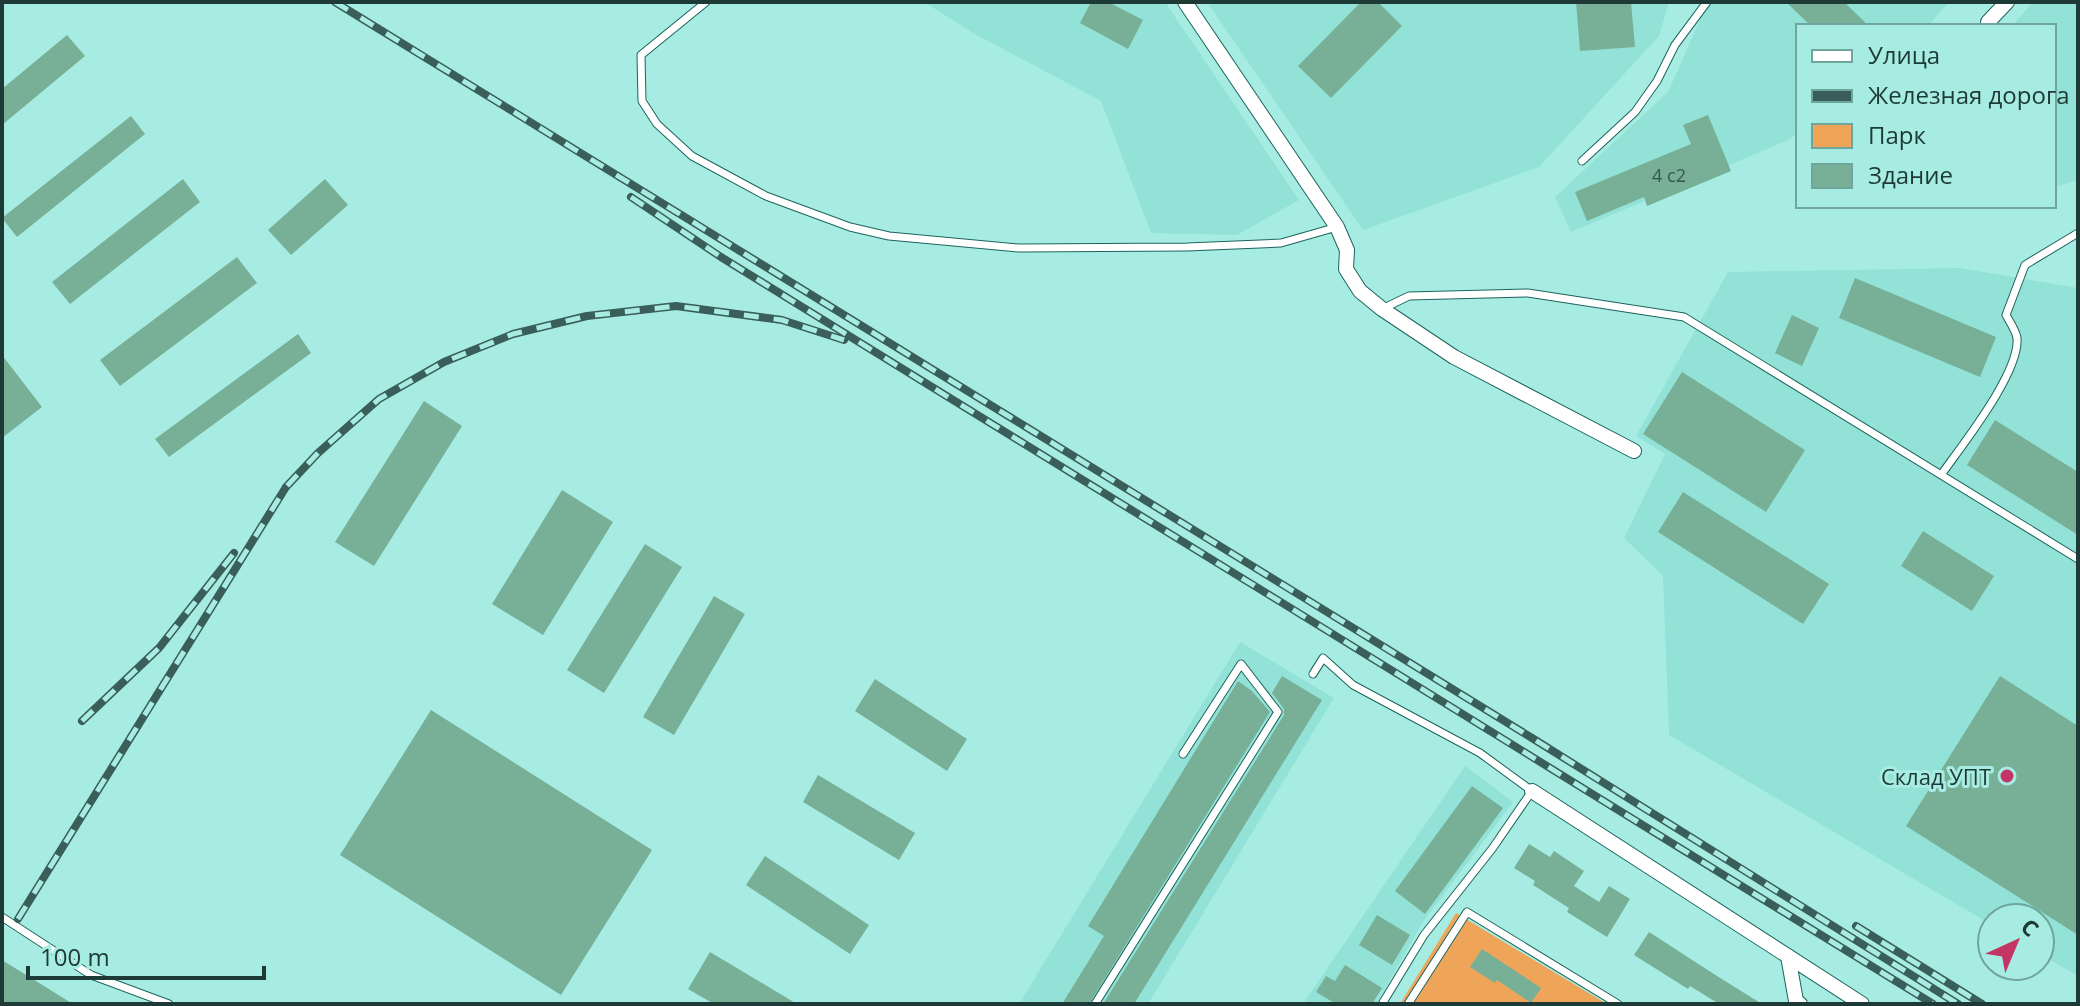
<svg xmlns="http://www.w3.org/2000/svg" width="2080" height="1006" font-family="'Open Sans',sans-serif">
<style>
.built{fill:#93e2d7}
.green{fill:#eea559}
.building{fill:#77b097}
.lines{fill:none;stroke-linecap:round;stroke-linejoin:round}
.service-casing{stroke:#1c645c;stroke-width:9}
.minor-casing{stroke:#1c645c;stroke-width:16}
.service{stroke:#fff;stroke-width:7}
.minor{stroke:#fff;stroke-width:14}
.rail-casing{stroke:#3a5e59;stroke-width:8}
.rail{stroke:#a7ece2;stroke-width:5;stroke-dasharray:15;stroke-linecap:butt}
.poi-dot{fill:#c33564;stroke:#a7ece2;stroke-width:3}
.labels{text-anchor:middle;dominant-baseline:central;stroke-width:6;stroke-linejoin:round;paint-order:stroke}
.number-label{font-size:18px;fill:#34584e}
.poi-label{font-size:22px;fill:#1e3a36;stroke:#a7ece2;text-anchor:end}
</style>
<rect width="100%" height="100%" fill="#a7ece2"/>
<!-- built -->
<path class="built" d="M 924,2 L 1165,2 L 1299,200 L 1237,235 L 1151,233 L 1101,101 L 973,33 Z
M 1207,2 L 1669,2 L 1659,36 L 1539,167 L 1363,230 Z
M 1708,2 L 1949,2 L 1928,26 L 1798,26 L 1798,133 L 1788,140 L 1571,232 L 1555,197 L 1668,92 Z
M 2033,2 L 2078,2 L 2078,180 L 2054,187 L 2054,26 L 2012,26 Z
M 1960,268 L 2078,288 L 2078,976 L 2040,954 L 2040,918 L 1992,918 L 1992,925 L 1669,735 L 1663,576 L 1624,538 L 1665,454 L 1636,436 L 1728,272 Z
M 1240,642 L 1334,698 L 1148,1004 L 1019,1004 Z
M 1465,766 L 1513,802 L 1423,922 L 1376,1004 L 1303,1004 Z"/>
<!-- green -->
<path class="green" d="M 1456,913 L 1607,1004 L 1400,1004 Z"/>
<!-- building -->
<path class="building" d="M 1091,2 L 1108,2 L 1143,20 L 1128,49 L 1080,23 Z
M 1361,2 L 1378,2 L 1402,26 L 1331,98 L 1298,66 Z
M 1576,2 L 1631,2 L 1635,47 L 1580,51 Z
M 1786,2 L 1844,2 L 1869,26 L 1811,26 Z
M 67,35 L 85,56 L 2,125 L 2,89 Z
M 1708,115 L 1731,171 L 1647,206 L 1644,197 L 1587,221 L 1575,192 L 1691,144 L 1683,125 Z
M 131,116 L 145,134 L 17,237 L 2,218 Z
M 183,179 L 200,202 L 70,304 L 52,282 Z
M 325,179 L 348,205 L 291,255 L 268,230 Z
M 237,257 L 257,283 L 120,386 L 100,360 Z
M 1855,278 L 1996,337 L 1980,377 L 1839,318 Z
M 1792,315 L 1819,328 L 1802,366 L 1775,353 Z
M 298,334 L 311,353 L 169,457 L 155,439 Z
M 2,355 L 42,407 L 2,438 Z
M 1682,372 L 1805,450 L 1766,512 L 1643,434 Z
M 424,401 L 462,426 L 374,566 L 335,542 Z
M 1995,420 L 2078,472 L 2078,535 L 1967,465 Z
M 562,490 L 613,522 L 543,635 L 492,604 Z
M 1683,492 L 1829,584 L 1803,624 L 1658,532 Z
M 1923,531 L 1994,576 L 1972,611 L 1901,566 Z
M 645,544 L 682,567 L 604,693 L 567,670 Z
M 714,596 L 745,614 L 674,735 L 643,717 Z
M 1282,676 L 1322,700 L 1134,1004 L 1103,1004 L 1284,715 L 1284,709 L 1272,693 Z
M 2000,676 L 2078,726 L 2078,935 L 1906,826 Z
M 875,679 L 967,739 L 947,771 L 855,711 Z
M 1238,681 L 1252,691 L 1270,712 L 1089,1004 L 1062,1004 L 1104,936 L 1088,926 Z
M 431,710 L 652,850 L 561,995 L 340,855 Z
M 818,775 L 915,833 L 899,860 L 803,802 Z
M 1472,786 L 1503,808 L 1425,914 L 1395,891 Z
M 1529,844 L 1550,857 L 1554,851 L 1584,871 L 1574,886 L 1599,902 L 1609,886 L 1630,899 L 1607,937 L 1567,912 L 1569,908 L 1533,885 L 1535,881 L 1514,868 Z
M 765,856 L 869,925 L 850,954 L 746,885 Z
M 1377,915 L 1410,935 L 1392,965 L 1359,945 Z
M 1649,932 L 1717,976 L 1762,1004 L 1719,1004 L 1690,986 L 1688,989 L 1634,955 Z
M 1482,949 L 1541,988 L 1531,1003 L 1497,980 L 1495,983 L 1470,967 Z
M 710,952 L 797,1004 L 714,1004 L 688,989 Z
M 2,960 L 73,1004 L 2,1004 Z
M 1345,965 L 1382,988 L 1372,1004 L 1336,1004 L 1316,992 L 1326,976 L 1335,981 Z"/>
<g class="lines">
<defs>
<path id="service" d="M 706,2 L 641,55 L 642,101 L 657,124 L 692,156 L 766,196 L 850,227 L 889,236 L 1019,248 L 1187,247 L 1281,243 L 1337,227
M 1582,161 L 1635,112 L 1657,81 L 1675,45 L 1707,2
M 1384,308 L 1409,296 L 1528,293 L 1684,317 L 2078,559
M 1941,475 C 1962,445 2020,373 2017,338 C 2016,331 2010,322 2006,315 L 2025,265 L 2078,233
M 1313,674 L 1323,658 L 1353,685 L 1480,753 L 1532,791 L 1492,849 L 1424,935 L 1382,1004
M 2,917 L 91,975 L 169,1004
M 1095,1004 L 1278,712 L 1241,664 L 1183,754
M 1408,1004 L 1467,912 L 1618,1004"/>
<path id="minor" d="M 1185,2 L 1337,227 L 1347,250 L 1346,269 L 1360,291 L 1382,309 L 1454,357 L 1634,451
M 1988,22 L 2007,2
M 1532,791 L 1862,1004
M 1788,956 L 1796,1001 L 1800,1004"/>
</defs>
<!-- service casing -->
<use href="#service" class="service-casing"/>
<!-- minor casing -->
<use href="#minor" class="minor-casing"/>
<!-- service -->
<use href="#service" class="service"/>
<!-- minor -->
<use href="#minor" class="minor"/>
<defs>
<path id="rail" d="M 335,2 L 1532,738 L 1958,1004
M 631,197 L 721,257 L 1933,1004
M 82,721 L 159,648 L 234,553
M 18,919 L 286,487 L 318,453 L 379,399 L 444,362 L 513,334 L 587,316 L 676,306 L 782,320 L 844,340
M 1856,926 L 1982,1004"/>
</defs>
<!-- rail casing -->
<use href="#rail" class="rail-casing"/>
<!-- rail -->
<use href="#rail" class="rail"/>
</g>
<!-- markers -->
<circle class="poi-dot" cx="2007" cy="776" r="8"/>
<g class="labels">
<!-- number labels -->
<g class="number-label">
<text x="1669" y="175">4 с2</text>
</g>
<!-- poi labels -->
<g class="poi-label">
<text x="1991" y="776">Склад УПТ</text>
</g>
</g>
<!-- border -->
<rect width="2080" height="1006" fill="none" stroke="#1e3a36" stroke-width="8"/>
<!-- legend -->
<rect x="1796" y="24" width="260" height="184" fill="#a7ece2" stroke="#70a59d" stroke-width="2"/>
<rect x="1812" y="50" width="40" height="12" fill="#ffffff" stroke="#70a59d" stroke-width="2"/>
<text x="1868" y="64" font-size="24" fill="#1e3a36">Улица</text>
<rect x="1812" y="90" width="40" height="12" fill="#3a5e59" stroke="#70a59d" stroke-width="2"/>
<text x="1868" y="104" font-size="24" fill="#1e3a36">Железная дорога</text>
<rect x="1812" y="124" width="40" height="24" fill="#eea559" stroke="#70a59d" stroke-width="2"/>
<text x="1868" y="144" font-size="24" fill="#1e3a36">Парк</text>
<rect x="1812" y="164" width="40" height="24" fill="#77b097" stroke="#70a59d" stroke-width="2"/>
<text x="1868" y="184" font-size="24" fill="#1e3a36">Здание</text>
<!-- north arrow -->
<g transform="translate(2016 942) rotate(44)"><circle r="38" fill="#a7ece2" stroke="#70a59d" stroke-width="2"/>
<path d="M0-6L14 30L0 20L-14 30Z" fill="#c33564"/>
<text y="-12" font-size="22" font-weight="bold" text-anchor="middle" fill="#1e3a36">С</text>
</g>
<!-- scale -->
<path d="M28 966v12h236v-12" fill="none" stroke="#1e3a36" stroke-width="4"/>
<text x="40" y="966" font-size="24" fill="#1e3a36" stroke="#a7ece2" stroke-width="6" paint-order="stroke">100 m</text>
</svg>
